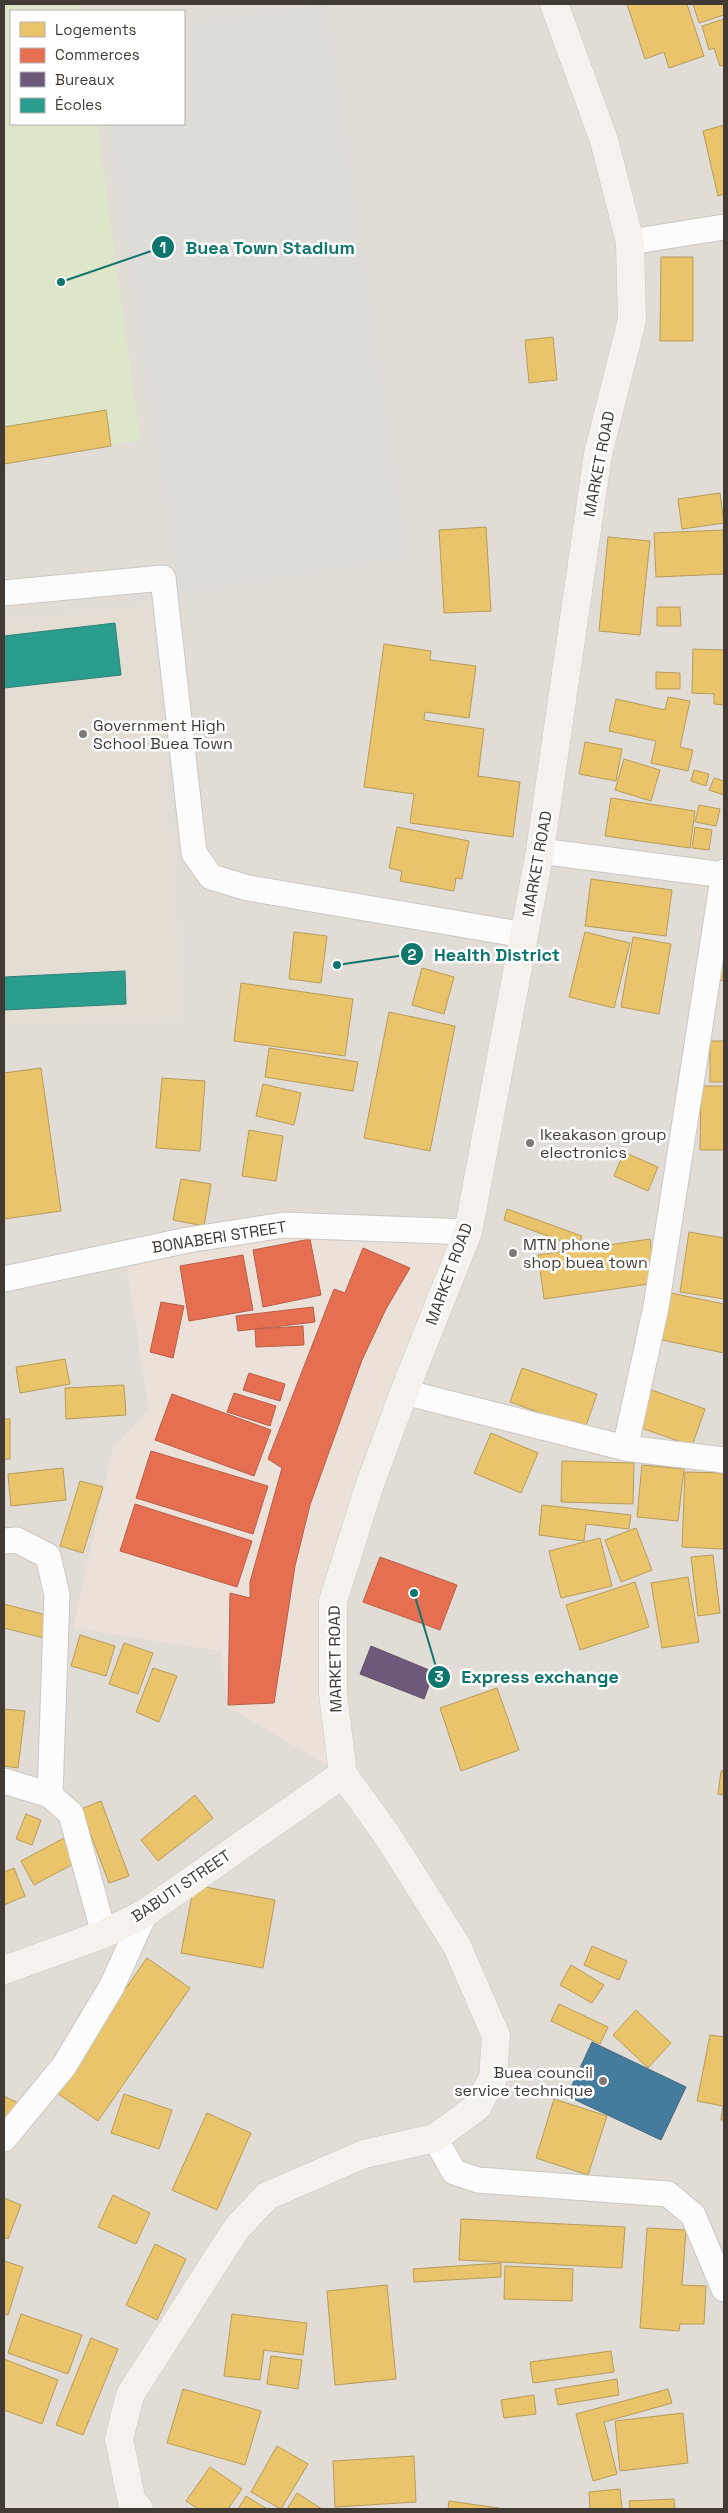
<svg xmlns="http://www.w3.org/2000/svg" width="728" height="2513" font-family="'Space Grotesk',sans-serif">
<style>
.residential{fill:#e1dcd5;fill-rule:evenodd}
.commercial{fill:#ece1d8}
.education{fill:#e3ddd4}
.green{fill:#dee6ca}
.parking{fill:#dedcd9}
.homes{fill:#e9c46a;stroke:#b79b5a}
.shops{fill:#e76f51;stroke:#b65f49}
.offices{fill:#6d597a;stroke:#605065}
.schools{fill:#2a9d8f;stroke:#318074}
.public{fill:#457b9d;stroke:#44687e}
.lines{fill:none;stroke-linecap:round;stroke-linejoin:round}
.street-casing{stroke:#cac7c4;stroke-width:27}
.secondary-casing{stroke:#ccc7bf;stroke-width:29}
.street{stroke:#fcfcfc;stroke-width:25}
.secondary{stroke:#f5f2ee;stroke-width:28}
.poi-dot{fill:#7e7974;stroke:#fff;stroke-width:2}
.labels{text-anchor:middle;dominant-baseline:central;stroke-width:5;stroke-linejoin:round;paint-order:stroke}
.street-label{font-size:16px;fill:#423b35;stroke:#fff}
.poi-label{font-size:16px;fill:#423b35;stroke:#fff;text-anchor:start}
.leader{fill:none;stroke:#0f766e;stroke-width:2}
.callout-dot{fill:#0f766e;stroke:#fff;stroke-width:2}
.mark-label{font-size:15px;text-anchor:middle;font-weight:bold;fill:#fff}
.callout-label{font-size:18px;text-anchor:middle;font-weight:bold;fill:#0f766e;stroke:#fff;stroke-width:5;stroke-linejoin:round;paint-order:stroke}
</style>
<rect width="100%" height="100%" fill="#edebe8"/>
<!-- residential -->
<path class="residential" d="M 4,4 L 724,4 L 724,2509 L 4,2509 ZM 11,11 L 184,11 L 184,124 L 11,124 Z"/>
<!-- commercial -->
<path class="commercial" d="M 294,1230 L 454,1237 L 340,1532 L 320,1647 L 327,1765 L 228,1707 L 221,1651 L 73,1628 L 113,1448 L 149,1410 L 126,1264 Z"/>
<!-- education -->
<path class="education" d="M 153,604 L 185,1018 L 4,1026 L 4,622 Z"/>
<!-- green -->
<path class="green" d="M 4,4 L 81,4 L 82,11 L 11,11 L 11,124 L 97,124 L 140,440 L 4,464 Z"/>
<!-- parking -->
<path class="parking" d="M 326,4 L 407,557 L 179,592 L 110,124 L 184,124 L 184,26 Z"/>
<!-- homes -->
<path class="homes" d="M 627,4 L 687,4 L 704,56 L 669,68 L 664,52 L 645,59 Z
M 693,4 L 724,4 L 724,15 L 699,23 Z
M 724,19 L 724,65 L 720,66 L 714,48 L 709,50 L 702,26 Z
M 724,125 L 724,194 L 718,196 L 703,131 Z
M 661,257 L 693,257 L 693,341 L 660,341 Z
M 553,337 L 557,380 L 529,383 L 525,340 Z
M 106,410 L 111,446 L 4,464 L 4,427 Z
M 720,493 L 724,523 L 682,529 L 678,499 Z
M 486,527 L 491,611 L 444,613 L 439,530 Z
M 723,530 L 724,574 L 656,577 L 654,533 Z
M 608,537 L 650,541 L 640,635 L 599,631 Z
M 657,607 L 680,607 L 681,626 L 657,626 Z
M 384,644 L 431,651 L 430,660 L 476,666 L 469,718 L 425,712 L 424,720 L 484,729 L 478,776 L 520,782 L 513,837 L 410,823 L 414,794 L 364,787 Z
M 693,649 L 724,650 L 724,705 L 714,704 L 714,694 L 692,693 Z
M 656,672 L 680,673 L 680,689 L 656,689 Z
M 668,697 L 690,701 L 680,747 L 693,750 L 688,771 L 651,763 L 656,741 L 609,731 L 616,699 L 665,710 Z
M 585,742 L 622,749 L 616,781 L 579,774 Z
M 624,759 L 660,770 L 651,801 L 615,790 Z
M 694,770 L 709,774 L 706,786 L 691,781 Z
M 714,778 L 724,781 L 724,795 L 709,790 Z
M 611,798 L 695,811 L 690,848 L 605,836 Z
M 699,805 L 720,809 L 716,826 L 695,822 Z
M 397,827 L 469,841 L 462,879 L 456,878 L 454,891 L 400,881 L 402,871 L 389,868 Z
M 695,827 L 712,830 L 709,850 L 692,848 Z
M 591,879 L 672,890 L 666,936 L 585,926 Z
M 724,930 L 724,981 L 718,980 Z
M 294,932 L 327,936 L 321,983 L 289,979 Z
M 585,932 L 630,943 L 614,1008 L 569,997 Z
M 633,937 L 671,944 L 659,1014 L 621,1007 Z
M 422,968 L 454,977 L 444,1014 L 412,1005 Z
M 241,983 L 353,999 L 345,1056 L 234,1041 Z
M 389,1012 L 455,1026 L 430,1151 L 364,1138 Z
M 710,1041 L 724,1041 L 724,1082 L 710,1082 Z
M 269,1048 L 358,1062 L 353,1091 L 265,1077 Z
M 41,1068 L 61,1211 L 4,1219 L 4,1073 Z
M 162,1078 L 205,1081 L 200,1151 L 156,1148 Z
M 263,1084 L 301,1093 L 294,1125 L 256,1116 Z
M 701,1086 L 724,1086 L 724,1150 L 700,1150 Z
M 249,1130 L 283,1136 L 276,1181 L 242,1176 Z
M 624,1152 L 658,1167 L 648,1191 L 614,1176 Z
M 181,1179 L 211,1184 L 204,1226 L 173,1220 Z
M 507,1209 L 582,1236 L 578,1247 L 504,1220 Z
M 689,1232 L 724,1238 L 724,1299 L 680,1292 Z
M 650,1239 L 656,1283 L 544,1299 L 538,1255 Z
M 671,1293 L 724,1304 L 724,1353 L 662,1340 Z
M 65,1359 L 70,1384 L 20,1393 L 16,1367 Z
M 522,1368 L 597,1394 L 585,1429 L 510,1402 Z
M 124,1385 L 126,1415 L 66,1419 L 65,1388 Z
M 646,1388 L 705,1409 L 692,1446 L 633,1425 Z
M 4,1419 L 10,1419 L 10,1459 L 4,1459 Z
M 491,1433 L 538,1453 L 521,1493 L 474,1473 Z
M 562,1461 L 634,1463 L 633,1504 L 561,1502 Z
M 642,1465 L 684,1469 L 678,1521 L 637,1517 Z
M 63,1468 L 66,1500 L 11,1506 L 8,1474 Z
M 685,1472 L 724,1473 L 724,1549 L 682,1547 Z
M 80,1481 L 103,1487 L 83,1553 L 60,1546 Z
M 542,1505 L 631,1515 L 629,1529 L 586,1524 L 584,1541 L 539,1535 Z
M 636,1528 L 652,1570 L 621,1582 L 605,1540 Z
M 600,1538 L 612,1586 L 561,1598 L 549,1551 Z
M 713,1555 L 720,1613 L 698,1616 L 691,1557 Z
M 688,1577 L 699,1642 L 662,1648 L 651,1583 Z
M 635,1582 L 649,1627 L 580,1650 L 566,1605 Z
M 4,1604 L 50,1616 L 44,1638 L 4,1628 Z
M 80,1635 L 115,1646 L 106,1676 L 71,1666 Z
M 124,1643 L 153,1653 L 138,1694 L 109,1684 Z
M 153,1668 L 177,1676 L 159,1722 L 136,1712 Z
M 497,1688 L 519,1750 L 461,1771 L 440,1708 Z
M 4,1709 L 25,1711 L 18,1768 L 4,1766 Z
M 721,1771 L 724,1771 L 724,1795 L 718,1794 Z
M 195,1795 L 213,1818 L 158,1861 L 141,1840 Z
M 101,1801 L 129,1876 L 109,1883 L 81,1809 Z
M 26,1814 L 41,1820 L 32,1845 L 16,1839 Z
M 64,1838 L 77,1862 L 34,1885 L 21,1861 Z
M 14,1868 L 25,1896 L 4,1905 L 4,1872 Z
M 194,1885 L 275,1900 L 263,1968 L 181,1953 Z
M 592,1946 L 627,1961 L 619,1980 L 584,1965 Z
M 147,1958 L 190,1988 L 98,2121 L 54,2091 Z
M 571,1965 L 604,1985 L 592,2003 L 560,1985 Z
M 559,2004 L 608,2027 L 600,2044 L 551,2021 Z
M 636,2010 L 671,2043 L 648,2068 L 613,2035 Z
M 710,2035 L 724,2037 L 724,2120 L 721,2120 L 723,2106 L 697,2101 Z
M 124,2094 L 172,2110 L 159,2149 L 111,2133 Z
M 4,2096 L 18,2103 L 4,2121 Z
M 554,2099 L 607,2116 L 588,2175 L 536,2158 Z
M 207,2113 L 251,2133 L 217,2210 L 172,2190 Z
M 113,2195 L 150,2213 L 136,2244 L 98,2227 Z
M 4,2198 L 21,2205 L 8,2239 L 4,2237 Z
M 461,2219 L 625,2227 L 622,2268 L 459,2260 Z
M 647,2228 L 686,2230 L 682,2285 L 706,2286 L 704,2324 L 680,2324 L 679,2331 L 640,2328 Z
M 155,2244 L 186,2259 L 157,2320 L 126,2305 Z
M 4,2261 L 23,2267 L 8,2315 L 4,2314 Z
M 501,2263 L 501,2277 L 414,2282 L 413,2269 Z
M 505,2266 L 573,2269 L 572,2301 L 504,2299 Z
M 387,2285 L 396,2379 L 335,2385 L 327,2291 Z
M 21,2314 L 82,2335 L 68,2374 L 8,2353 Z
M 232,2314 L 307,2323 L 303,2355 L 264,2350 L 260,2380 L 224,2376 Z
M 91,2338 L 118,2349 L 83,2435 L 56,2425 Z
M 611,2351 L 614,2372 L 533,2383 L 530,2362 Z
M 271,2356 L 302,2360 L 298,2389 L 267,2384 Z
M 4,2359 L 58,2380 L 42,2424 L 4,2410 Z
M 617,2379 L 619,2395 L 558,2405 L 555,2389 Z
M 183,2389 L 261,2411 L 245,2465 L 167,2443 Z
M 668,2389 L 672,2403 L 604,2422 L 617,2474 L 593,2481 L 576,2414 Z
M 534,2395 L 536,2414 L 504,2418 L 501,2400 Z
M 683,2413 L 688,2463 L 620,2471 L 615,2421 Z
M 277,2446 L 308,2464 L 281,2509 L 251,2492 Z
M 414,2456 L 416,2502 L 335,2507 L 333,2461 Z
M 210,2467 L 242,2489 L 228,2509 L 198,2509 L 186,2501 Z
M 620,2489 L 622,2509 L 590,2509 L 589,2492 Z
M 297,2493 L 322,2509 L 287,2509 Z
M 246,2496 L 267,2509 L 238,2509 Z
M 674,2499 L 675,2509 L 630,2509 L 629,2501 Z
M 449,2501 L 499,2508 L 499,2509 L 448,2509 Z"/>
<!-- shops -->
<path class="shops" d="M 310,1239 L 321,1295 L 263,1307 L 253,1250 Z
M 363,1248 L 410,1268 L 386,1309 L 362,1360 L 310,1505 L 295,1566 L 274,1703 L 228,1705 L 230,1593 L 250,1598 L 250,1582 L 282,1468 L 268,1459 L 334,1289 L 345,1293 Z
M 243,1255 L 253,1310 L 189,1321 L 180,1266 Z
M 161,1302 L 184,1306 L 173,1358 L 150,1352 Z
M 313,1307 L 315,1322 L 238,1331 L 236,1316 Z
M 303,1326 L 304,1345 L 256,1347 L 255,1329 Z
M 249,1373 L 285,1384 L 280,1401 L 243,1390 Z
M 234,1393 L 276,1406 L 270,1426 L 227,1412 Z
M 172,1394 L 271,1430 L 254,1476 L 155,1440 Z
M 151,1451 L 268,1486 L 253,1534 L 136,1498 Z
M 135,1504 L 252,1541 L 237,1587 L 120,1551 Z
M 380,1557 L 457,1585 L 440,1630 L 363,1602 Z"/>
<!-- offices -->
<path class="offices" d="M 371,1646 L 434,1672 L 424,1699 L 360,1674 Z"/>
<!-- schools -->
<path class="schools" d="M 115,623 L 121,675 L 4,688 L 4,636 Z
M 125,971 L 126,1004 L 4,1010 L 4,977 Z"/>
<!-- public -->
<path class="public" d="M 592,2042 L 686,2087 L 661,2140 L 567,2096 Z"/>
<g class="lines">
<defs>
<path id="street" d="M 630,242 L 724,227
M 4,593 L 163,578 L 194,853 L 211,877 L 248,888 L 525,935
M 540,851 L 724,875
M 4,1279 L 188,1240 L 284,1225 L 468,1232
M 404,1392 L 625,1448 L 724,1460
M 625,1448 L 656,1307 L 724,872
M 4,1541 L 17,1540 L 48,1556 L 57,1595 L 50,1795
M 4,1781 L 50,1795 L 71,1814 L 104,1934
M 435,2138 L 454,2172 L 478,2180 L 668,2194 L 693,2215 L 724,2289
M 4,2139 L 64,2066 L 112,1986 L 145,1913"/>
<path id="secondary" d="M 4,1970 L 104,1934 L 145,1913 L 343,1774
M 139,2509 L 132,2502 L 119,2439 L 130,2395 L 236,2229 L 267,2196 L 364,2154 L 435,2138 L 477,2107 L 493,2078 L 496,2036 L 457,1946 L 387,1835 L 343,1774 L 333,1694 L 333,1601 L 369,1487 L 404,1392 L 468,1232 L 540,851 L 598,454 L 632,320 L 630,242 L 604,140 L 554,4"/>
</defs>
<!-- street casing -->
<use href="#street" class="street-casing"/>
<!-- secondary casing -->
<use href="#secondary" class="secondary-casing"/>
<!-- street -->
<use href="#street" class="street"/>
<!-- secondary -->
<use href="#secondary" class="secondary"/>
</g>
<!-- markers -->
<g class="poi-dot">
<circle cx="83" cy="734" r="5"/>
<circle cx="530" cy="1143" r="5"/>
<circle cx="513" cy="1253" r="5"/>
<circle cx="603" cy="2081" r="5"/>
</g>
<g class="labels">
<!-- street labels -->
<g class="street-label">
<text transform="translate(599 464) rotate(-79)">MARKET ROAD</text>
<text transform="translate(537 864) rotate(-80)">MARKET ROAD</text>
<text transform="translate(219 1237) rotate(-9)">BONABERI STREET</text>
<text transform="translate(449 1274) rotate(-70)">MARKET ROAD</text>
<text transform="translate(335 1659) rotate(-91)">MARKET ROAD</text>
<text transform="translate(181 1886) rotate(-34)">BABUTI STREET</text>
</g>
<!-- poi labels -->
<g class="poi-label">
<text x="93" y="725">Government High<tspan x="93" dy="18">School Buea Town</tspan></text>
<text x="540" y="1134">Ikeakason group<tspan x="540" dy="18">electronics</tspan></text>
<text x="523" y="1244">MTN phone<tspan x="523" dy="18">shop buea town</tspan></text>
<text x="593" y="2072" text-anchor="end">Buea council<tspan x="593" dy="18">service technique</tspan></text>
</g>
</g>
<!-- callouts -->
<path class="leader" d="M61 282L163 247M337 965L412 954M414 1593L439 1677"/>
<g class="callout-dot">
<circle cx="61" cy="282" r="5"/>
<circle cx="337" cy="965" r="5"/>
<circle cx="414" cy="1593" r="5"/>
<circle cx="163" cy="247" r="12"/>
<circle cx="412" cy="954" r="12"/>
<circle cx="439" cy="1677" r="12"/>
</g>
<g class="mark-label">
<text x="163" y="253">1</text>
<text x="412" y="960">2</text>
<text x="439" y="1682">3</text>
</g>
<g class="callout-label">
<text x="270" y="254">Buea Town Stadium</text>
<text x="497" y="961">Health District</text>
<text x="540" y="1683">Express exchange</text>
</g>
<!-- border -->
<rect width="728" height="2513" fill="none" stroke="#423b35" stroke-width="10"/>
<!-- legend -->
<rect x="10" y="10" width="175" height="115" fill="#ffffff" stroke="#b3b1ae"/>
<rect x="20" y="22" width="25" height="15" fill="#e9c46a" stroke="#b3b1ae"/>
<text x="55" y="35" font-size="15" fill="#423b35">Logements</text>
<rect x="20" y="48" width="25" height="15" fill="#e76f51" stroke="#b3b1ae"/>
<text x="55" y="60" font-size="15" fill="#423b35">Commerces</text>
<rect x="20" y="72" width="25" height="15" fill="#6d597a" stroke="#b3b1ae"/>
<text x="55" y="85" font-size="15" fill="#423b35">Bureaux</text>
<rect x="20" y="98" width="25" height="15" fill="#2a9d8f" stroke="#b3b1ae"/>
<text x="55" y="110" font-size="15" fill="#423b35">Écoles</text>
</svg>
